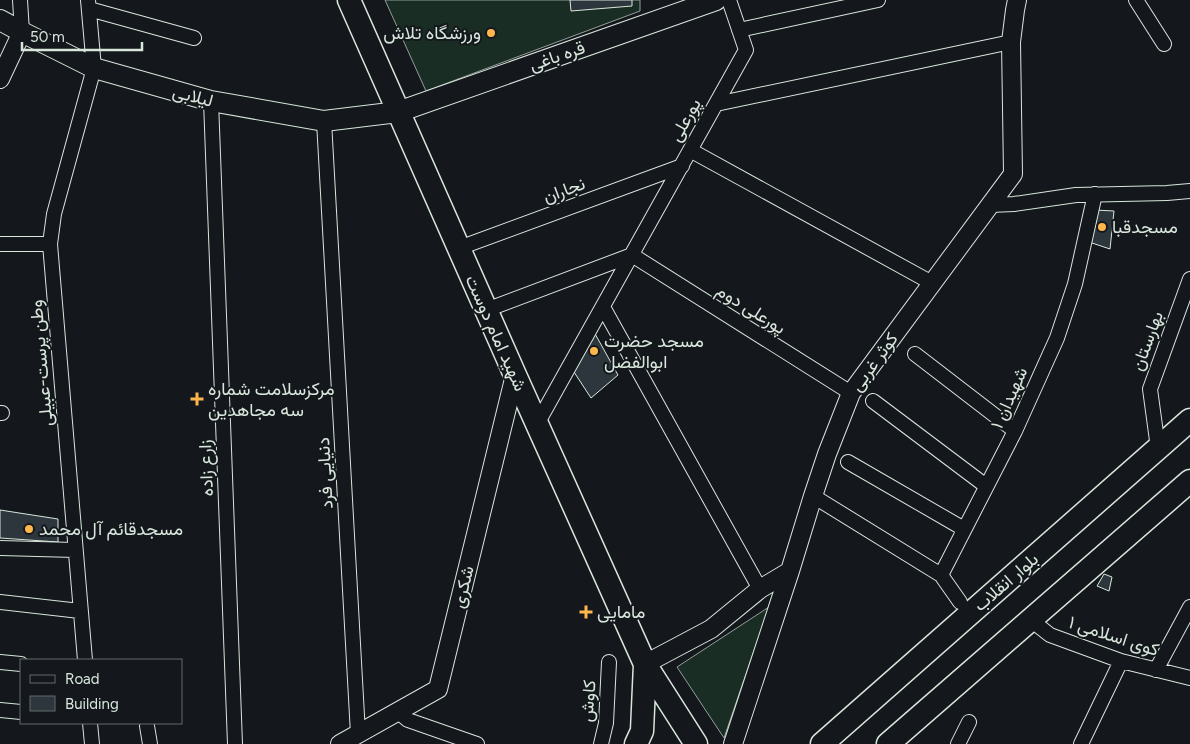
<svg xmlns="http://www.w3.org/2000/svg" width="1190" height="744" font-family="Figtree,Vazirmatn,sans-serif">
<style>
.grass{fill:#1a2d24;stroke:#939e99}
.building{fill:#2c363c;stroke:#d8e6dc}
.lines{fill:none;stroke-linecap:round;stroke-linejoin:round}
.minor-casing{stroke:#d8e6dc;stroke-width:16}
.tertiary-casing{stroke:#d8e6dc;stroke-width:20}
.secondary-casing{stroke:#d8e6dc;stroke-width:22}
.primary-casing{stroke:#d8e6dc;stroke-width:25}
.minor{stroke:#14181c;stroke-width:14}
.tertiary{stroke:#14181c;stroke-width:18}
.secondary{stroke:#14181c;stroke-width:20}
.primary{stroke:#14181c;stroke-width:22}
.poi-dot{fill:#ffb74d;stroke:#14181c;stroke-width:2}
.labels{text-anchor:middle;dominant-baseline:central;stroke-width:4;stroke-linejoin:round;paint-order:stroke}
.poi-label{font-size:18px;fill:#d8e6dc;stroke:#14181c;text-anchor:start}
.street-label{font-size:18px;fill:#d8e6dc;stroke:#14181c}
</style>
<rect width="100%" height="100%" fill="#14181c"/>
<!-- grass -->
<path class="grass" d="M 385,0 L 640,0 L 640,11 L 426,91 Z
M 769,607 L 724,738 L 677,667 Z"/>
<!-- building -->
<path class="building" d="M 570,0 L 632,0 L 632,6 L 571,11 Z
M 1095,210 L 1114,211 L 1110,249 L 1089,242 Z
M 594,332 L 618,375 L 591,398 L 572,369 Z
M 0,510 L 58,519 L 58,542 L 0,538 Z
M 1104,574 L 1112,577 L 1109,591 L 1097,586 Z"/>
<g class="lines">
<defs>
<path id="minor" d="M 20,0 L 22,32
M 1136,0 L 1164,44
M 89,9 L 194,38
M 739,30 L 878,0
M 211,101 L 235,744
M 716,104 L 1011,42
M 324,121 L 358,734
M 690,150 L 932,283
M 990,205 L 1014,204 L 1076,195 L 1167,193 L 1190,191
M 0,244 L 50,244
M 459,248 L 682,166
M 603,307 L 760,589
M 486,310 L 632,255 L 851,393
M 915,354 L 1015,431
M 873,401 L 986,486
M 0,413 L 2,413
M 537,424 L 746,50 L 729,0
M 1158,448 L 1150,389 L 1190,279
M 848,462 L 964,529
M 813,496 L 941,575
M 0,548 L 75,550
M 0,602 L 80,611
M 960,602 L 941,575 L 1015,431 L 1057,338 L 1075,284 L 1095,194
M 1031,620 L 1050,635 L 1121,661 L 1190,678
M 85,660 L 50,244 L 54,214 L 94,68 L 88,0
M 0,662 L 21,664
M 1156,670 L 1190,607
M 0,710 L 21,712
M 397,711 L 408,720 L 477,744
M 90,723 L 92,744
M 147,726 L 150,744
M 601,744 L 606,723 L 609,662
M 958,744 L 969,722
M 1081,744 L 1121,661"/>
<path id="tertiary" d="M 0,79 L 22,32
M 645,664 L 711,629 L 760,589 L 790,571
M 340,744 L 438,689 L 515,375
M 733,744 L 790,571 L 813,496 L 827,454 L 851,393 L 1013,174 L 1011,42 L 1015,10 L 1017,0"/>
<path id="secondary" d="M 0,20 L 22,32 L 94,68 L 211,101 L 324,121 L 398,112 L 716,0"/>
<path id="primary" d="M 349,0 L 515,375 L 645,664 L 696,744
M 636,744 L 642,731 L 645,664
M 822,744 L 1190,420
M 888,744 L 1190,481"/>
</defs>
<!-- minor casing -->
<use href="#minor" class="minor-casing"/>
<!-- tertiary casing -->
<use href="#tertiary" class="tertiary-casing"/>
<!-- secondary casing -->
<use href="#secondary" class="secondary-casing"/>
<!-- primary casing -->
<use href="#primary" class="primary-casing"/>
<!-- minor -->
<use href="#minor" class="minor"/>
<!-- tertiary -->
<use href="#tertiary" class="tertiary"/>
<!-- secondary -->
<use href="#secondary" class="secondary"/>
<!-- primary -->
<use href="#primary" class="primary"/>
</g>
<!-- markers -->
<g class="poi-dot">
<circle cx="491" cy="33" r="5"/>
<circle cx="1102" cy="227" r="5"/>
<circle cx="594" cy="351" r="5"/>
<path d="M194.5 391.5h5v5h5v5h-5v5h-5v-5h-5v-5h5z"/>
<circle cx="29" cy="529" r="5"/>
<path d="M583.5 604.5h5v5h5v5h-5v5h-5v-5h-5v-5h5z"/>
</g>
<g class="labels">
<!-- poi labels -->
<g class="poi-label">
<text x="481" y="33" text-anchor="end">ورزشگاه تلاش</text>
<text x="1112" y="227">مسجدقبا</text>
<text x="604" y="341">مسجد حضرت<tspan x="604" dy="21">ابوالفضل</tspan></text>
<text x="208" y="389">مرکزسلامت شماره<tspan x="208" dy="21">سه مجاهدین</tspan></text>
<text x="39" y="529">مسجدقائم آل محمد</text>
<text x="597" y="612">مامایی</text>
</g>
<!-- street labels -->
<g class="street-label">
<text transform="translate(557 56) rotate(-19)">قره باغی</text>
<text transform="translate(193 96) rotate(15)">لیلابی</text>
<text transform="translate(685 120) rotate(-61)">پورعلی</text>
<text transform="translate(564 190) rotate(-20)">نجاران</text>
<text transform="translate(751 309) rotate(32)">پورعلی دوم</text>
<text transform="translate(496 333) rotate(66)">شهید امام دوست</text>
<text transform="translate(1147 341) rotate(-70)">بهارستان</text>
<text transform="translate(874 362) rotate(-54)">کوثر غربی</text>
<text transform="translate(41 363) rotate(-95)">وطن پرست-عبیلی</text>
<text transform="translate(1009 398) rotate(-66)">شهیدان ۱</text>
<text transform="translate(206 468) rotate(-92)">زارع زاده</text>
<text transform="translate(325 473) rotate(-93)">دنیایی فرد</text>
<text transform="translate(1006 582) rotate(-41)">بلوار انقلاب</text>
<text transform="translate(463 587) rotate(-76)">شکری</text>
<text transform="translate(1114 636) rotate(18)">کوی اسلامی ۱</text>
<text transform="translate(588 701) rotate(-85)">کاوش</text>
</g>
</g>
<!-- legend -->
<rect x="20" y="659" width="162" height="65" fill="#14181c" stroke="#626a69"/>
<rect x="30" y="675" width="25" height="8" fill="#14181c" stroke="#626a69"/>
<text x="65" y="684" font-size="15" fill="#d8e6dc">Road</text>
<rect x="30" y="696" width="25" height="15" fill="#2c363c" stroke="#626a69"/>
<text x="65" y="709" font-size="15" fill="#d8e6dc">Building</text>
<!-- scale -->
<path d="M22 42v8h120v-8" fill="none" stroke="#d8e6dc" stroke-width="2.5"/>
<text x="30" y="42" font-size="15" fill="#d8e6dc" stroke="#14181c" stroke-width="4" paint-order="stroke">50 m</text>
</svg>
